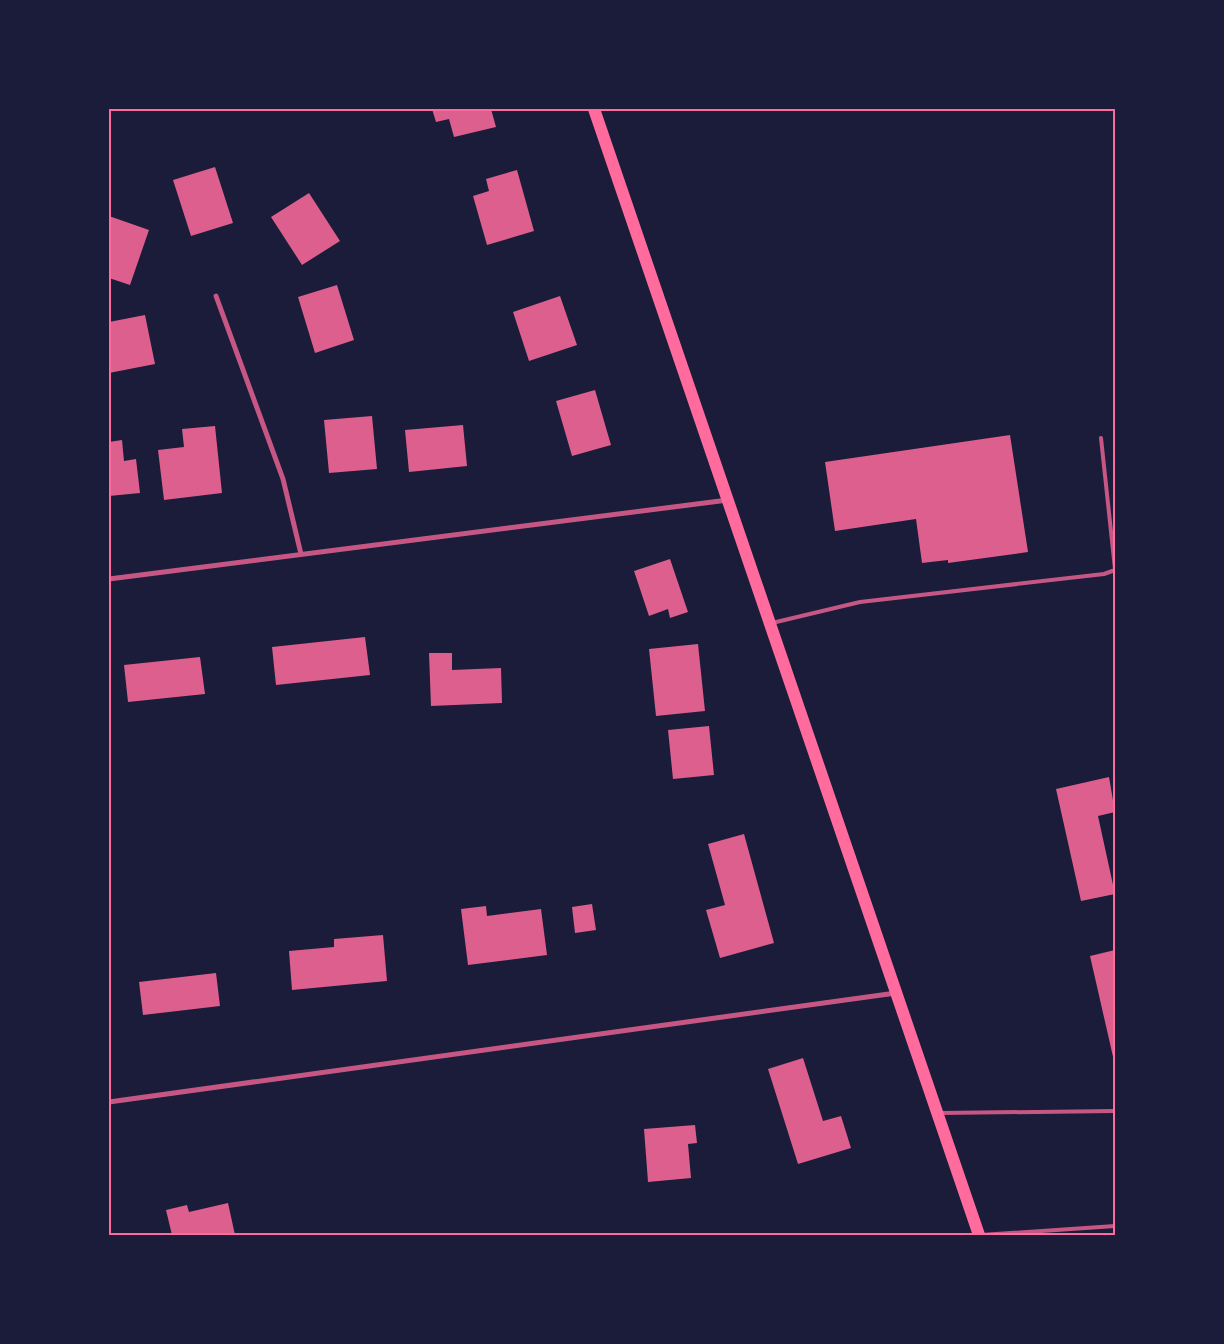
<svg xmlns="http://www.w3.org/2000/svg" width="1224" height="1344" font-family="Signika,sans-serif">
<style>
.building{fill:#dd5f8e}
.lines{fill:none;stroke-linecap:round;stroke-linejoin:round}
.service{stroke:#c65784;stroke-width:4}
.minor{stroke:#c65784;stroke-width:5}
.primary{stroke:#ff6b9d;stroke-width:12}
.neatline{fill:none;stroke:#ff6b9d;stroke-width:2}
</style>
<rect width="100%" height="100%" fill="#1b1b3a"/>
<!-- building -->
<path class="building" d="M 432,109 L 491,109 L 496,127 L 454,137 L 449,119 L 436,122 Z
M 215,167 L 233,223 L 191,236 L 173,180 Z
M 517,170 L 534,231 L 487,245 L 473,196 L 489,191 L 486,179 Z
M 309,193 L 340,241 L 302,265 L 271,217 Z
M 109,216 L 149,230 L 130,285 L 109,278 Z
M 337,285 L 354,340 L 315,353 L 298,297 Z
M 560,296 L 577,345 L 529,361 L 513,312 Z
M 145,315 L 155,364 L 109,373 L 109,322 Z
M 595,390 L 611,445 L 572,456 L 556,401 Z
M 372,416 L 377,469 L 329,473 L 324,420 Z
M 463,425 L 467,466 L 409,472 L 405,430 Z
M 215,426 L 222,493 L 164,500 L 158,450 L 184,447 L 182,429 Z
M 1010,435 L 1028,552 L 948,563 L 948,560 L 922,563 L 916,519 L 835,531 L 825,462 Z
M 122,440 L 124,461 L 136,459 L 140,493 L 109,496 L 109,442 Z
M 670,559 L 688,612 L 670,618 L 668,609 L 649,616 L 634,571 Z
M 365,637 L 370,675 L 276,685 L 272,647 Z
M 698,644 L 705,711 L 656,716 L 649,649 Z
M 429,653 L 452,653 L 452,670 L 501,668 L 502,703 L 431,706 Z
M 200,657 L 205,694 L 128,702 L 124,665 Z
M 709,726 L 714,775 L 673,779 L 668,730 Z
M 1109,777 L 1115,812 L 1098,816 L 1115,894 L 1081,901 L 1056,789 Z
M 744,834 L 774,943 L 720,958 L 706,910 L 725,905 L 708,844 Z
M 592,904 L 596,930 L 575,933 L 572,907 Z
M 486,906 L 487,916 L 541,909 L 547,955 L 468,965 L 461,909 Z
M 383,935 L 387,981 L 292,990 L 289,951 L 334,947 L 334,939 Z
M 1115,950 L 1115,1061 L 1114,1061 L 1090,956 Z
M 216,973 L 220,1006 L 143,1015 L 139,982 Z
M 803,1058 L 823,1121 L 841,1116 L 851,1148 L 798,1164 L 768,1069 Z
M 695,1125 L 697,1143 L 688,1144 L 691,1178 L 648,1182 L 644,1129 Z
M 228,1203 L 235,1235 L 172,1235 L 166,1210 L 187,1205 L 189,1212 Z"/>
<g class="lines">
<!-- service -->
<path class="service" d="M 1101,438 L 1115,569
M 772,623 L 860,602 L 1104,574 L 1115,570
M 940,1113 L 1115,1111
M 981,1235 L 1115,1226"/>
<!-- minor -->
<path class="minor" d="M 216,296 L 283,479 L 301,554
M 109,579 L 728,500
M 109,1102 L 896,993"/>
<!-- primary -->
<path class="primary" d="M 594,109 L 979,1235"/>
</g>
<!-- border -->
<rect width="1224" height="1344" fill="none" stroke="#1b1b3a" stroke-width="220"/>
<rect x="110" y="110" width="1004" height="1124" class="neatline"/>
</svg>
